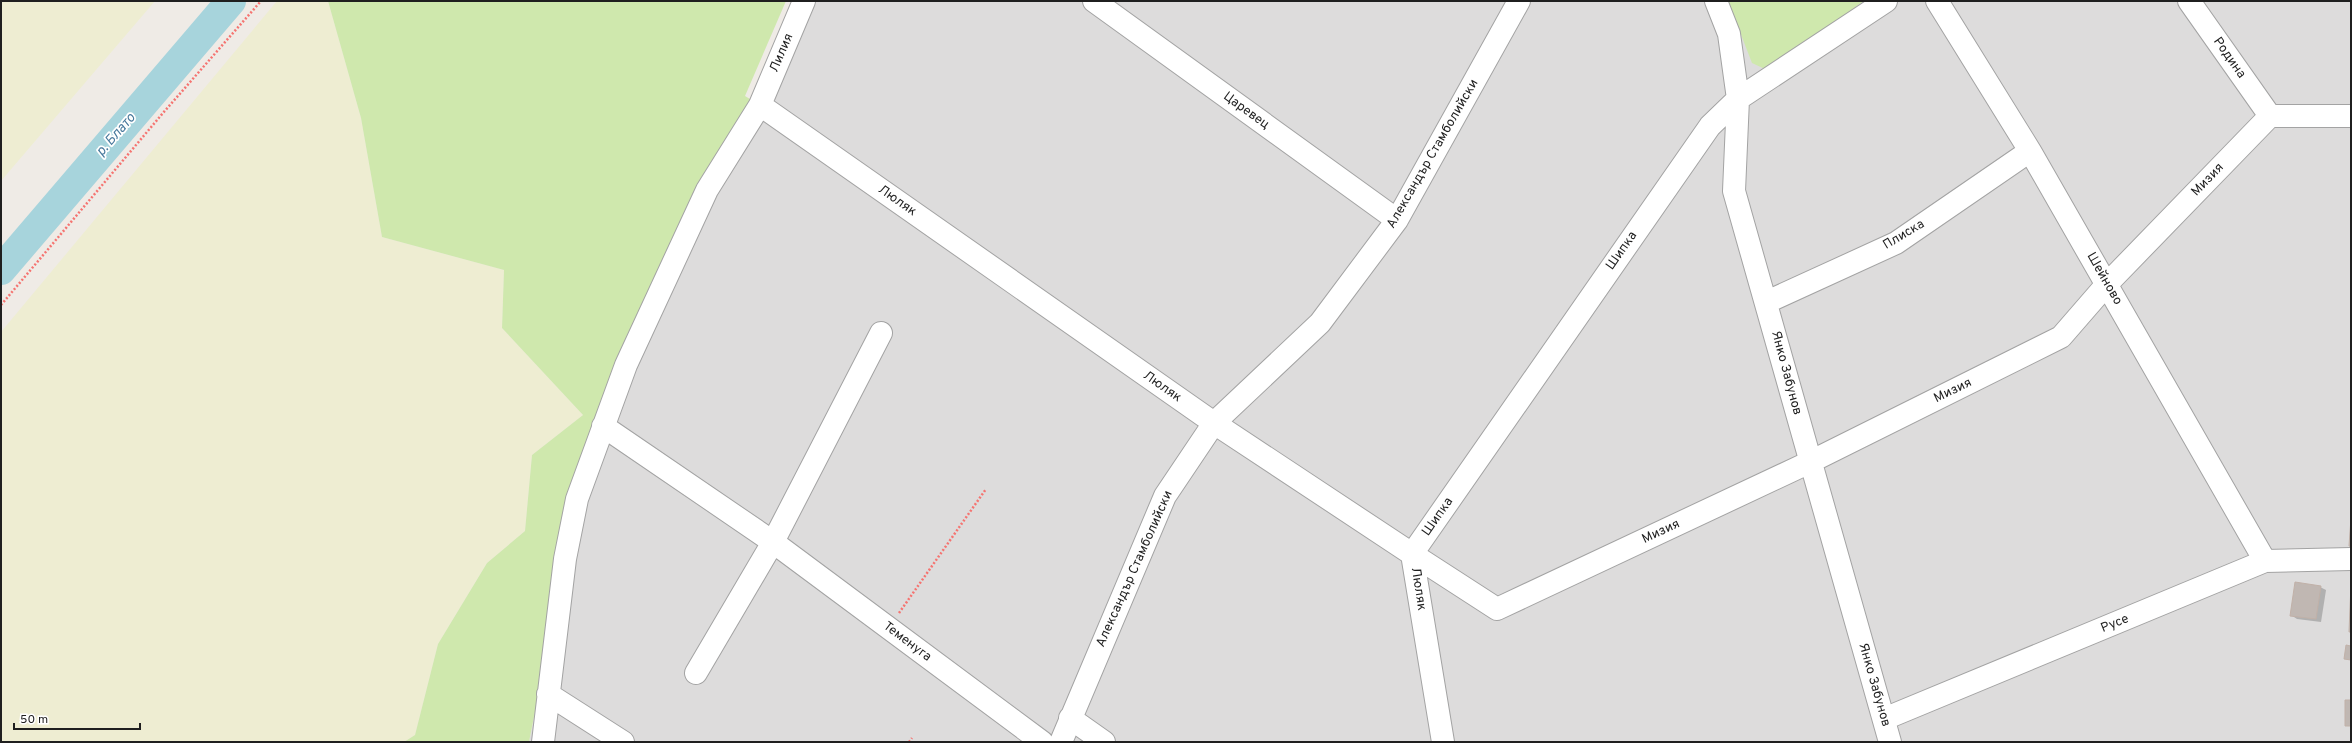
<svg xmlns="http://www.w3.org/2000/svg" width="2352" height="743" font-family="Overpass,sans-serif">
<style>
.residential{fill:#dddcdc}
.farmland{fill:#eeedd2}
.grass{fill:#cfe8ad}
.shadow{fill:#0003}
.lines{fill:none;stroke-linecap:round;stroke-linejoin:round}
.river{stroke:#a7d4dc;stroke-width:30}
.building{fill:#c0b7b2;stroke:#c1b1a8}
.minor-casing{stroke:#a3a3a3;stroke-width:24}
.path{stroke:#f57471;stroke-width:2.5;stroke-dasharray:2 2;stroke-linecap:butt}
.minor{stroke:#fff;stroke-width:22}
.labels{text-anchor:middle;dominant-baseline:central;stroke-width:3.5;stroke-linejoin:round;paint-order:stroke}
.street-label{font-size:13px;fill:#1f1f1f;stroke:#fff}
.water-label{font-size:14px;font-style:italic;fill:#48799c;stroke:#fff}
</style>
<rect width="100%" height="100%" fill="#efebe6"/>
<!-- residential -->
<path class="residential" d="M 805,1 L 2351,1 L 2351,742 L 529,742 L 577,499 Z"/>
<!-- farmland -->
<path class="farmland" d="M 1,1 L 155,1 L 1,181 Z
M 277,1 L 328,1 L 361,118 L 382,237 L 504,270 L 502,328 L 583,415 L 532,455 L 525,531 L 487,563 L 438,644 L 415,735 L 404,742 L 1,742 L 1,332 Z"/>
<!-- grass -->
<path class="grass" d="M 328,1 L 786,1 L 745,96 L 760,105 L 707,190 L 577,499 L 529,742 L 404,742 L 415,735 L 438,644 L 487,563 L 525,531 L 532,455 L 583,415 L 502,328 L 504,270 L 382,237 L 361,118 Z
M 1728,1 L 1864,1 L 1767,70 L 1752,63 Z"/>
<!-- shadow -->
<path class="shadow" d="M 2320,587 L 2326,590 L 2321,622 L 2297,619 L 2291,615 Z"/>
<g class="lines">
<!-- river -->
<path class="river" d="M 1,270 L 231,1"/>
</g>
<!-- building -->
<path class="building" d="M 2351,518 L 2351,547 L 2349,546 Z
M 2295,582 L 2321,586 L 2316,619 L 2290,616 Z
M 2351,584 L 2351,632 L 2349,632 Z
M 2346,645 L 2351,646 L 2351,660 L 2344,659 Z
M 2345,700 L 2351,700 L 2351,726 L 2345,726 Z"/>
<g class="lines">
<defs>
<path id="minor" d="M 1094,1 L 1397,220
M 1716,1 L 1729,34 L 1738,99 L 1734,191 L 1890,742
M 1886,1 L 1738,99 L 1710,126 L 1412,554 L 1497,609 L 1810,462 L 2061,337 L 2107,284 L 2270,116 L 2351,116
M 1937,1 L 2030,151 L 2265,561
M 2189,1 L 2270,116
M 760,105 L 1214,423 L 1412,554 L 1443,742
M 1767,302 L 1896,243 L 2030,151
M 603,426 L 773,542 L 1042,742
M 696,673 L 773,542 L 881,333
M 548,694 L 623,742
M 1070,718 L 1104,742
M 1884,719 L 2265,561 L 2351,559
M 543,742 L 565,559 L 577,499 L 626,365 L 707,190 L 760,105 L 804,1
M 1061,742 L 1165,496 L 1214,423 L 1320,323 L 1397,220 L 1519,1"/>
</defs>
<!-- minor casing -->
<use href="#minor" class="minor-casing"/>
<!-- path -->
<path class="path" d="M 1,305 L 163,113 L 261,1
M 899,613 L 986,489
M 909,742 L 912,738"/>
<!-- minor -->
<use href="#minor" class="minor"/>
</g>
<g class="labels">
<!-- street labels -->
<g class="street-label">
<text transform="translate(782 53) rotate(-67)">Лилия</text>
<text transform="translate(2229 58) rotate(55)">Родина</text>
<text transform="translate(1246 111) rotate(36)">Царевец</text>
<text transform="translate(1433 154) rotate(-60)">Александър Стамболийски</text>
<text transform="translate(2208 180) rotate(-46)">Мизия</text>
<text transform="translate(897 201) rotate(35)">Люляк</text>
<text transform="translate(1904 235) rotate(-31)">Плиска</text>
<text transform="translate(1622 251) rotate(-55)">Шипка</text>
<text transform="translate(2104 279) rotate(60)">Шейново</text>
<text transform="translate(1786 373) rotate(75)">Янко Забунов</text>
<text transform="translate(1162 387) rotate(35)">Люляк</text>
<text transform="translate(1953 391) rotate(-26)">Мизия</text>
<text transform="translate(1438 517) rotate(-55)">Шипка</text>
<text transform="translate(1661 532) rotate(-25)">Мизия</text>
<text transform="translate(1135 569) rotate(-66)">Александър Стамболийски</text>
<text transform="translate(1418 589) rotate(81)">Люляк</text>
<text transform="translate(2115 624) rotate(-22)">Русе</text>
<text transform="translate(907 642) rotate(37)">Теменуга</text>
<text transform="translate(1874 685) rotate(74)">Янко Забунов</text>
</g>
<!-- water labels -->
<g class="water-label">
<text transform="translate(116 135) rotate(-49)">р. Блато</text>
</g>
</g>
<!-- border -->
<rect width="2352" height="743" fill="none" stroke="#1f1f1f" stroke-width="4"/>
<!-- scale -->
<path d="M14 723v6h126v-6" fill="none" stroke="#1f1f1f" stroke-width="2"/>
<text x="20" y="723" font-size="12" fill="#1f1f1f" stroke="#ffffff" stroke-width="3" paint-order="stroke">50 m</text>
</svg>
